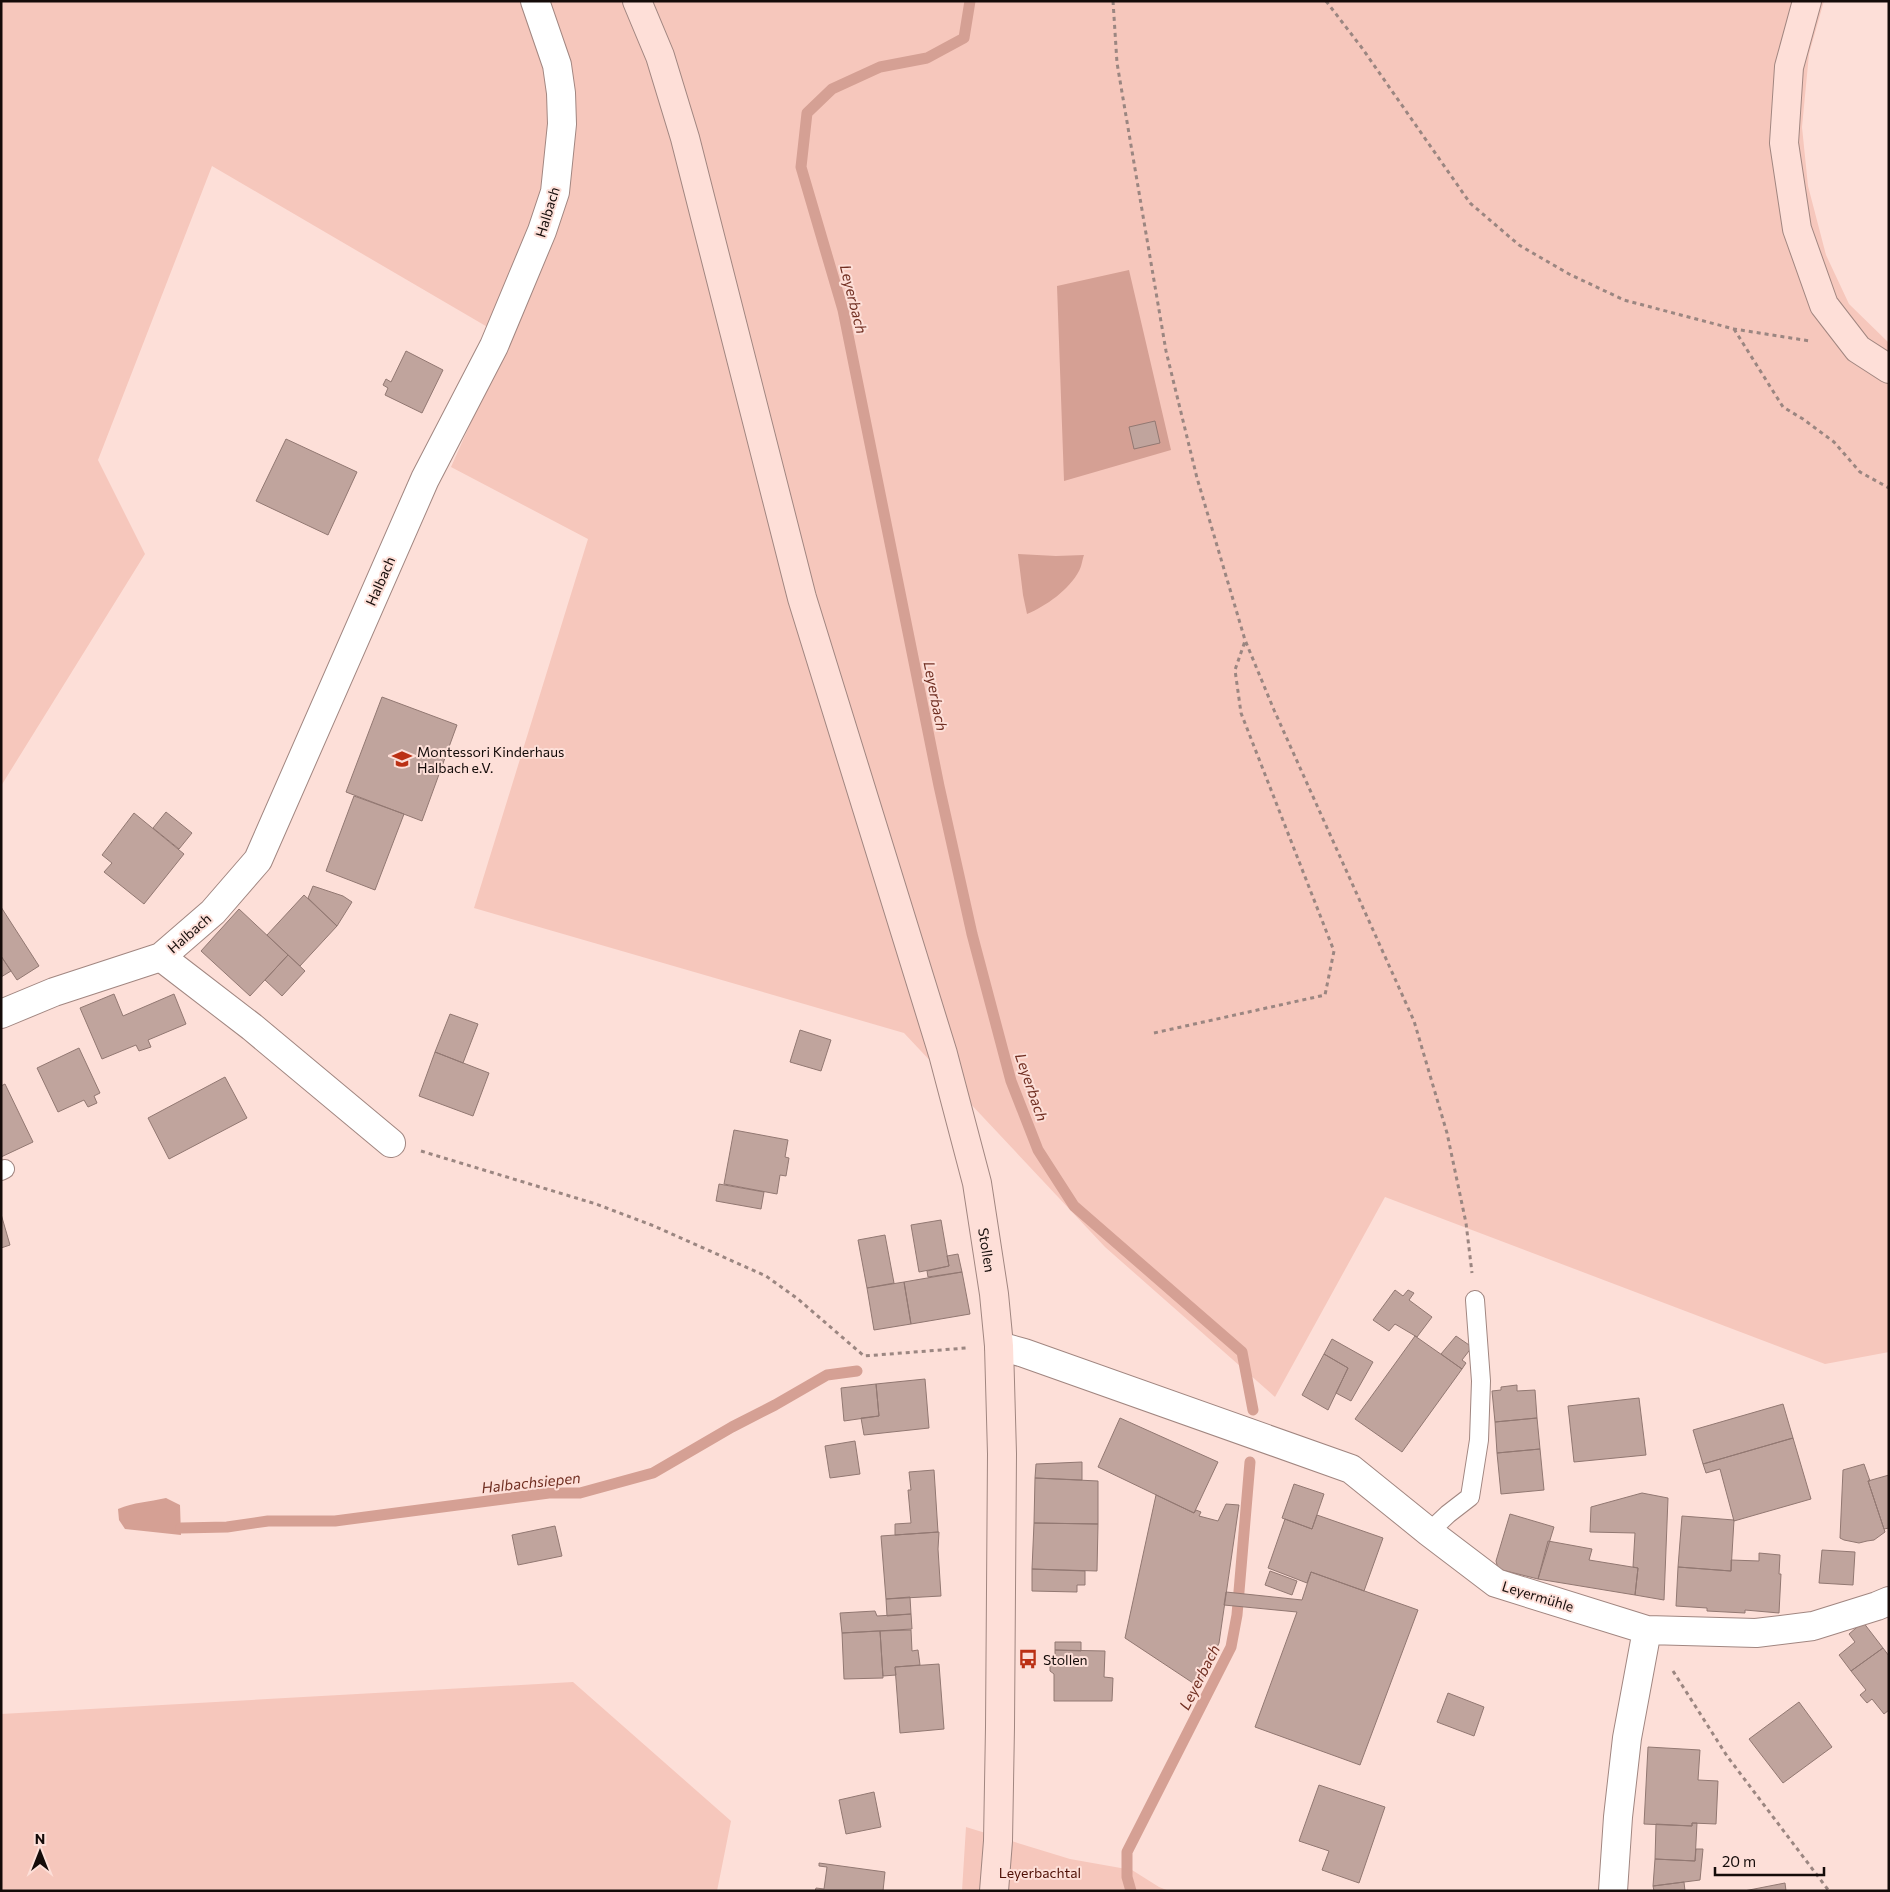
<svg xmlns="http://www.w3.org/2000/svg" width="1890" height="1892" font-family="Commissioner,sans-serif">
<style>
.green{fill:#f6c7bc}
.water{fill:#d5a094}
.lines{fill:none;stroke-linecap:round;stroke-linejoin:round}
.stream{stroke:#d5a094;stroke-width:11}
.building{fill:#c0a49d;stroke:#927872}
.service-casing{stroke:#a18680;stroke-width:20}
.minor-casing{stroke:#a18680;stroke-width:30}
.secondary-casing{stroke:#a18680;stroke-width:30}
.path{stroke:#9b8681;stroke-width:3;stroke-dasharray:4 4;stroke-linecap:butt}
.service{stroke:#fff;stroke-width:18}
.minor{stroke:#fff;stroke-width:28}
.secondary{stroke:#fedfd8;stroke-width:28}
.labels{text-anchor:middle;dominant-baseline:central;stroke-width:4;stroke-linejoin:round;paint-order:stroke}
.street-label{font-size:14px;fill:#140b09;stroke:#fddfd8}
.poi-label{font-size:14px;fill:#140b09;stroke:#fddfd8;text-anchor:start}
.park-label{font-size:14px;fill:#4e0f04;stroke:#fddfd8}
.water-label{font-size:15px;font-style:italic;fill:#712f22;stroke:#fddfd8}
</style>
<rect width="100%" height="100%" fill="#fddfd8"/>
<!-- green -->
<path class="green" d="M 1,1 L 1824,1 L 1809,54 L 1802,127 L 1808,186 L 1826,255 L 1849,304 L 1889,343 L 1889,1352 L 1825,1364 L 1385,1197 L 1275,1397 L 1105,1247 L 904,1033 L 474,908 L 588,539 L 451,467 L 508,339 L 212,166 L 98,460 L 145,554 L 1,786 Z
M 573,1682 L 731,1821 L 717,1891 L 1,1891 L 1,1714 Z
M 966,1827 L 1070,1859 L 1132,1870 L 1159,1887 L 1169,1891 L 962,1891 Z"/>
<!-- water -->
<path class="water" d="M 1129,270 L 1171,450 L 1064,481 L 1057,286 Z
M 1018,554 L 1056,556 L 1084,555 C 1082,560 1082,566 1079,571 C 1069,590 1046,606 1027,614 L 1023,595 Z
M 166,1498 L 180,1505 L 181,1535 L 125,1529 L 119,1520 L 118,1509 C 134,1502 149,1502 166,1498 Z"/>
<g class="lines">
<!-- stream -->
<path class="stream" d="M 970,1 L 964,38 L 927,58 L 880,67 L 832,89 L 807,113 L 801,167 L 843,310 L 939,786 L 972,934 L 1011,1081 L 1038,1150 L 1074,1206 L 1242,1352 L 1253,1410
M 181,1528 L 227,1527 L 268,1521 L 335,1521 L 549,1493 L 580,1493 L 653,1473 L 732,1427 L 775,1405 L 827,1375 L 857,1371
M 1131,1891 L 1127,1877 L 1127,1852 L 1231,1647 L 1237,1615 L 1250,1462"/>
</g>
<!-- building -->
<path class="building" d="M 406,351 L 443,370 L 422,413 L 385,395 L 388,388 L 383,385 L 386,379 L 391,382 Z
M 1155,421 L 1160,443 L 1134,449 L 1129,427 Z
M 286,439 L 357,472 L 328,535 L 256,501 Z
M 382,697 L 457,725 L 422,821 L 346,792 Z
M 354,796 L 404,814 L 375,890 L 326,871 Z
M 166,812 L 192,833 L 179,849 L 153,828 Z
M 134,813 L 184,854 L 144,904 L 104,872 L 112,863 L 102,855 Z
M 313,886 L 343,896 L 352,902 L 337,926 L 308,898 Z
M 304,895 L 337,926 L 300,966 L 267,935 Z
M 1,907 L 39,966 L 17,980 L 1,956 Z
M 239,909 L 288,955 L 250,996 L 201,951 Z
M 288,955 L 305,971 L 282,996 L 265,980 Z
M 1,956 L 11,971 L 1,977 Z
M 114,994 L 123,1016 L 174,994 L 186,1024 L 148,1040 L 151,1047 L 139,1051 L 136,1045 L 102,1059 L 80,1008 Z
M 450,1014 L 478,1024 L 463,1063 L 435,1052 Z
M 800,1030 L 831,1040 L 821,1071 L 790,1062 Z
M 79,1048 L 100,1093 L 94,1096 L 97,1103 L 88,1107 L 84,1100 L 58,1112 L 37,1068 Z
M 435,1052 L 489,1073 L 473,1116 L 419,1096 Z
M 225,1077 L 247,1118 L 169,1159 L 148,1118 Z
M 5,1084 L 33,1142 L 1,1157 L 1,1086 Z
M 734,1130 L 788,1140 L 785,1157 L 789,1158 L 786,1176 L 780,1175 L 777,1194 L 724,1184 Z
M 719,1184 L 764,1192 L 761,1209 L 716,1201 Z
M 1,1214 L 10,1245 L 1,1248 Z
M 941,1220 L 949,1266 L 919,1272 L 911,1225 Z
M 885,1235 L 894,1283 L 867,1288 L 858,1240 Z
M 958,1254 L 962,1272 L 928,1277 L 927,1271 L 949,1266 L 947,1256 Z
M 962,1272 L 970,1314 L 911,1324 L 904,1282 Z
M 904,1282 L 911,1324 L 874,1330 L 867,1288 Z
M 1395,1290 L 1403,1296 L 1408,1290 L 1414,1293 L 1409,1300 L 1432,1317 L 1417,1337 L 1395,1324 L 1389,1331 L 1373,1320 Z
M 1415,1336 L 1462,1369 L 1402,1452 L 1355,1419 Z
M 1456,1336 L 1472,1347 L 1462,1360 L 1466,1363 L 1462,1369 L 1441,1354 Z
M 1332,1339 L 1373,1362 L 1351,1401 L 1336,1393 L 1348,1368 L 1324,1354 Z
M 1324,1354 L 1348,1368 L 1328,1410 L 1302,1395 Z
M 925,1379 L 929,1428 L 864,1435 L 861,1418 L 879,1416 L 876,1384 Z
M 876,1384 L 879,1416 L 844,1421 L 841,1388 Z
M 1517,1385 L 1517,1391 L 1535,1390 L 1537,1418 L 1495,1422 L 1492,1391 L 1501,1390 L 1501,1387 Z
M 1639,1398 L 1646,1455 L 1574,1462 L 1568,1406 Z
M 1783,1404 L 1793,1438 L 1703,1464 L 1693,1430 Z
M 1120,1418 L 1218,1462 L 1194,1513 L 1098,1467 Z
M 1537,1418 L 1540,1449 L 1497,1453 L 1495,1422 Z
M 1793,1438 L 1811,1499 L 1734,1521 L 1720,1469 L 1706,1473 L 1703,1464 Z
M 855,1441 L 860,1474 L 830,1478 L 825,1446 Z
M 1540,1449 L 1544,1490 L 1501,1494 L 1497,1453 Z
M 1082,1462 L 1082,1480 L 1035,1478 L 1036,1464 Z
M 1864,1464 L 1870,1481 L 1868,1481 L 1885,1532 L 1874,1540 L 1867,1541 L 1859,1543 L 1844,1540 L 1840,1538 L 1843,1470 Z
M 934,1470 L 938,1532 L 895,1535 L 895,1524 L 911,1523 L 908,1490 L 911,1490 L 909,1472 Z
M 1889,1475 L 1889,1528 L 1884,1529 L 1868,1481 Z
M 1035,1478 L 1098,1481 L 1098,1524 L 1034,1523 Z
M 1294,1484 L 1324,1494 L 1312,1529 L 1282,1518 Z
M 1642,1493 L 1668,1498 L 1664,1600 L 1635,1595 L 1638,1568 L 1633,1567 L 1635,1533 L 1590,1532 L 1591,1507 Z
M 1156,1495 L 1194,1513 L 1196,1510 L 1201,1512 L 1199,1516 L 1218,1521 L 1226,1504 L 1239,1505 L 1219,1643 L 1199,1687 L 1125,1638 Z
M 1510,1514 L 1554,1527 L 1538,1579 L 1498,1569 L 1496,1561 Z
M 1317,1515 L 1383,1538 L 1364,1591 L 1311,1572 L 1307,1583 L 1268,1568 L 1285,1519 L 1312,1529 Z
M 1682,1516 L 1734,1520 L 1731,1571 L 1678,1567 Z
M 1034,1523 L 1098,1524 L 1097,1571 L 1032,1569 Z
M 555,1526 L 562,1556 L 518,1565 L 512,1535 Z
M 939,1532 L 938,1549 L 941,1596 L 886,1599 L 881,1536 Z
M 1548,1541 L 1592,1549 L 1589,1560 L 1638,1568 L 1635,1595 L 1538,1579 Z
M 1822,1550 L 1855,1552 L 1853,1585 L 1819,1583 Z
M 1759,1553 L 1780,1555 L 1779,1574 L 1781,1574 L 1779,1613 L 1745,1610 L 1745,1613 L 1707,1611 L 1707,1608 L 1676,1606 L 1678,1567 L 1731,1571 L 1731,1560 L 1759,1561 Z
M 1032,1569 L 1085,1571 L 1085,1585 L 1077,1585 L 1077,1592 L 1032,1591 Z
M 1270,1571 L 1297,1581 L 1292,1595 L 1265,1585 Z
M 1311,1572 L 1418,1610 L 1360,1765 L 1255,1727 L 1297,1612 L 1224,1605 L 1226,1592 L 1302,1600 Z
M 910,1597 L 911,1614 L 887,1616 L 886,1599 Z
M 875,1611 L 877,1616 L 911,1614 L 912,1629 L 842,1633 L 840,1613 Z
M 1863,1622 L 1883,1648 L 1851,1671 L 1839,1655 L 1855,1642 L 1849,1634 Z
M 911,1630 L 912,1651 L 918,1650 L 920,1665 L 895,1667 L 896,1675 L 883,1676 L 880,1631 Z
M 880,1631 L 883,1678 L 844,1679 L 842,1633 Z
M 1055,1642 L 1081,1642 L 1081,1651 L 1055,1650 Z
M 1883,1648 L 1889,1656 L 1889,1710 L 1884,1714 L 1872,1699 L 1867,1703 L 1860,1695 L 1866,1690 L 1851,1671 Z
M 1055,1650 L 1105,1651 L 1104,1677 L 1113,1678 L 1112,1701 L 1054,1701 L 1054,1674 L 1050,1671 L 1050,1658 L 1055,1654 Z
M 939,1664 L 944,1729 L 900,1733 L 895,1667 Z
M 1448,1693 L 1484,1707 L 1474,1736 L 1437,1722 Z
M 1799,1702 L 1832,1747 L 1783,1783 L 1749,1739 Z
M 1648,1747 L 1700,1750 L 1698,1780 L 1718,1781 L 1716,1824 L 1692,1823 L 1692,1826 L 1644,1824 Z
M 1319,1785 L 1385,1807 L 1359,1883 L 1322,1870 L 1329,1851 L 1299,1841 Z
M 874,1792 L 881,1827 L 846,1834 L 839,1800 Z
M 1692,1823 L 1697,1823 L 1695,1861 L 1655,1859 L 1656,1824 L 1692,1826 Z
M 1696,1849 L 1703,1849 L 1700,1880 L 1653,1886 L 1655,1859 L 1695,1861 Z
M 819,1863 L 885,1872 L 883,1891 L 815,1891 L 816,1888 L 824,1889 L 827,1867 L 819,1866 Z
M 1684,1882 L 1685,1891 L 1654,1891 L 1653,1886 Z
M 1785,1883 L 1786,1891 L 1744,1891 Z"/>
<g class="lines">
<defs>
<path id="service" d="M 1,1171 L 5,1169
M 1429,1532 L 1448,1514 L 1470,1497 L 1479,1440 L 1481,1381 L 1475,1300"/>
<path id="minor" d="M 161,957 L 252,1027 L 391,1143
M 1,1014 L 54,992 L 161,957 L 213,912 L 258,860 L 425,479 L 494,346 L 542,231 L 555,192 L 562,124 L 561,93 L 557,65 L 535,1
M 999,1346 L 1024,1353 L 1351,1469 L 1429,1532 L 1496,1583 L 1647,1630 L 1756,1633 L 1813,1626 L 1877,1606 L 1889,1601
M 1613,1891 L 1618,1817 L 1627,1738 L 1647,1630"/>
<path id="secondary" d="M 637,1 L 660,56 L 685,138 L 802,598 L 943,1054 L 977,1183 L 994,1294 L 999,1346 L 1002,1454 L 1000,1727 L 998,1841 L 994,1891
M 1807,1 L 1789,67 L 1784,143 L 1797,229 L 1824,305 L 1858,349 L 1889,369"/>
</defs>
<!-- service casing -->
<use href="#service" class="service-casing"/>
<!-- minor casing -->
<use href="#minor" class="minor-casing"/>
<!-- secondary casing -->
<use href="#secondary" class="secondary-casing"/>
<!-- path -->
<path class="path" d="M 1113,1 L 1117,63 L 1166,351 L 1197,478 L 1245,640 L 1274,710 L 1414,1021 L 1447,1133 L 1466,1223 L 1472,1273
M 1326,1 L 1362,48 L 1470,203 L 1519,245 L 1569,274 L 1624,300 L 1734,329 L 1810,341
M 1734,329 L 1783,407 L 1803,419 L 1834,442 L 1860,472 L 1889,488
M 1154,1033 L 1325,995 L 1334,951 L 1241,713 L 1235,670 L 1245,641
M 421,1151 L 596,1204 L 654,1226 L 766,1276 L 798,1299 L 864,1356 L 966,1348
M 1673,1671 L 1727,1756 L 1829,1891"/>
<!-- service -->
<use href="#service" class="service"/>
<!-- minor -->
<use href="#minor" class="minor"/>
<!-- secondary -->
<use href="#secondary" class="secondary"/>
</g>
<!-- icons -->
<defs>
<symbol id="school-bare" viewBox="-9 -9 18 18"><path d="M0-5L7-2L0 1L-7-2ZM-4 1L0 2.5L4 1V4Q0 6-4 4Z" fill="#bb3014" stroke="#fddfd8" stroke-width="2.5" paint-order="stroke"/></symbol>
<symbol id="bus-bare" viewBox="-9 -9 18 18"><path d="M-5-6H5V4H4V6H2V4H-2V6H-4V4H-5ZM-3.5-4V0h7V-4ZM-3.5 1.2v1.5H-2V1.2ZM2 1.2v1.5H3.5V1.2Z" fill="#bb3014" stroke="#fddfd8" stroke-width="2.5" paint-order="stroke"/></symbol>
</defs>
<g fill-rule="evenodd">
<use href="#school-bare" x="388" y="745" width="28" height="28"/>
<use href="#bus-bare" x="1014" y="1645" width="28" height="28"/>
</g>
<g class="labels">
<!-- street labels -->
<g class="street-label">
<text transform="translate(547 212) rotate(-73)">Halbach</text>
<text transform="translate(380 581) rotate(-66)">Halbach</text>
<text transform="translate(189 933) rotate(-41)">Halbach</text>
<text transform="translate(987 1250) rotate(81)">Stollen</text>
<text transform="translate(1538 1596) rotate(17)">Leyermühle</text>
</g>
<!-- poi labels -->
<g class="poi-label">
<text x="417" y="751">Montessori Kinderhaus<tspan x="417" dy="16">Halbach e.V.</tspan></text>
<text x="1043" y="1659">Stollen</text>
</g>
<!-- park labels -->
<g class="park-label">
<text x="1040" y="1872">Leyerbachtal</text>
</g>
<!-- water labels -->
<g class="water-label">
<text transform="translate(854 299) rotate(76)">Leyerbach</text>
<text transform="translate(936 696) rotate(79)">Leyerbach</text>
<text transform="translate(1032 1087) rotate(71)">Leyerbach</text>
<text transform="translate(531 1482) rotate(-6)">Halbachsiepen</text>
<text transform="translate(1199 1677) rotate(-63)">Leyerbach</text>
</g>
</g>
<!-- border -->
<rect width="1890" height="1892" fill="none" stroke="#140b09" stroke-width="5"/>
<!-- north arrow -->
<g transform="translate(40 1852)" stroke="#fddfd8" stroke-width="4" paint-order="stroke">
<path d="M0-4L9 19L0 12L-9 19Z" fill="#140b09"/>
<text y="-8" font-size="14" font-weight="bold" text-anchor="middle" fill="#140b09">N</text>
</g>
<!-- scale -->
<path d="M1715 1867v8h109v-8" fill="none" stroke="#140b09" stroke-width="2.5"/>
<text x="1722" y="1867" font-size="15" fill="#140b09" stroke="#fddfd8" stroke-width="4" paint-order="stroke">20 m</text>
</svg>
